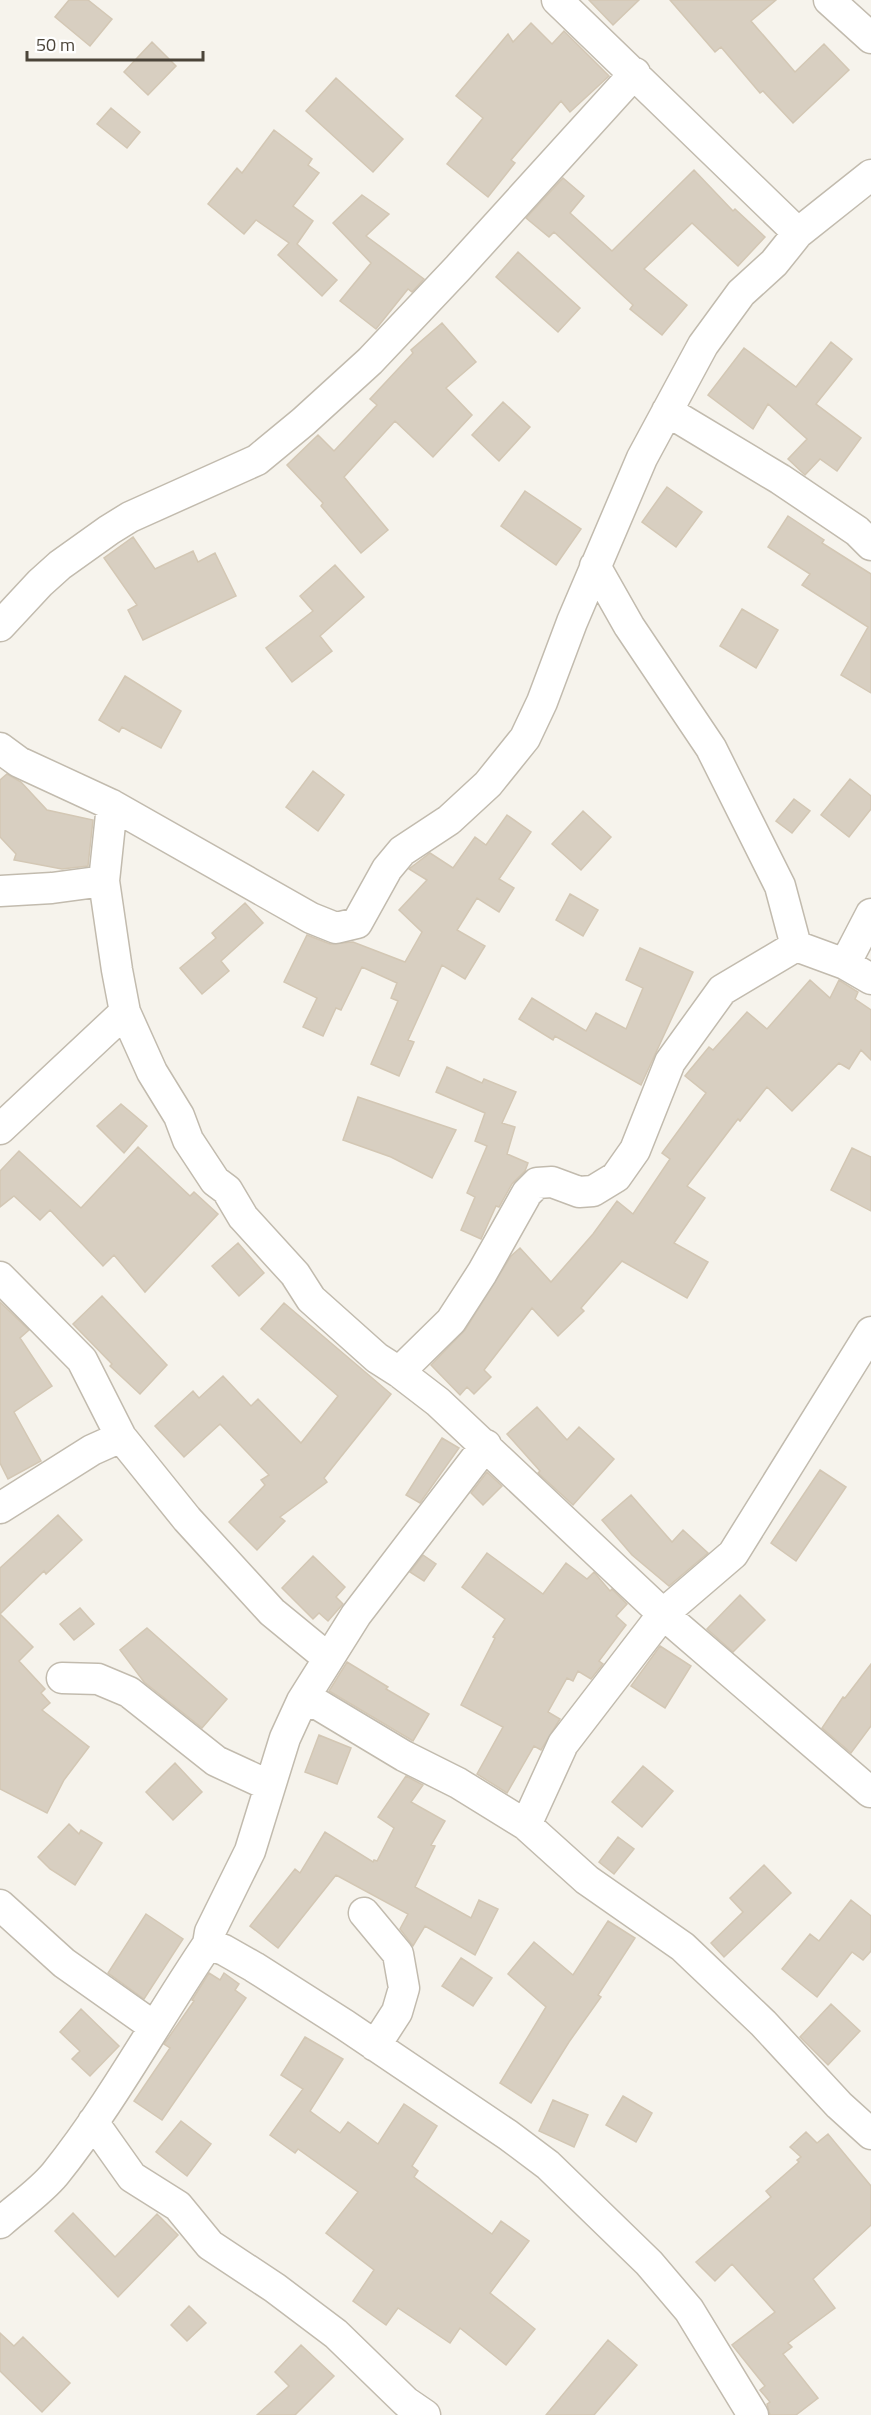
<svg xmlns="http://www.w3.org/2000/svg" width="871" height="2415" font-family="'Titillium Web',sans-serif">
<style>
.building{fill:#d8cfc1;stroke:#d3c7b4;stroke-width:1.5}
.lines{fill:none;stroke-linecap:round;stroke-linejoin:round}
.minor-casing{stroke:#c2bbae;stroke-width:33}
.minor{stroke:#fff;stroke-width:30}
</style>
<rect width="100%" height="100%" fill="#f6f3ec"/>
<!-- building -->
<path class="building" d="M 69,0 L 88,0 L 112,19 L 90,46 L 55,17 Z
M 589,0 L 639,0 L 613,25 Z
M 670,0 L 776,0 L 751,21 L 795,72 L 824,44 L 849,70 L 793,123 L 763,91 L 760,93 L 721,47 L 715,52 Z
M 531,23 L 552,44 L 564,31 L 609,76 L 570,112 L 561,101 L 511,160 L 515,163 L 488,197 L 447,164 L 483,118 L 456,96 L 508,34 L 513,42 Z
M 152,42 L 176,66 L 148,95 L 124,72 Z
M 336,78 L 403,139 L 373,172 L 306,111 Z
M 111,108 L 140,132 L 127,148 L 97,124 Z
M 274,130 L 312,159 L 308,165 L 319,173 L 293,206 L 313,221 L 297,244 L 337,280 L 322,296 L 278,255 L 289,243 L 256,220 L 244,234 L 208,204 L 237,168 L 242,173 Z
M 694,170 L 733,211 L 735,209 L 765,237 L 738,266 L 692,223 L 644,269 L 687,305 L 662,335 L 630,309 L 633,305 L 554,232 L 549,237 L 526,218 L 563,178 L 584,196 L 570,213 L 612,251 Z
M 362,195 L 389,214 L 366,236 L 424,279 L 412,292 L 408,289 L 376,329 L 340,301 L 371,263 L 333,223 Z
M 518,252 L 580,308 L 558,332 L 496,277 Z
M 442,323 L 476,362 L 446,388 L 472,415 L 433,457 L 395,421 L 344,477 L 388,530 L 361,553 L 321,506 L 323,503 L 287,465 L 318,435 L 334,451 L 377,405 L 370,399 L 413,353 L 411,350 Z
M 831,342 L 852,359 L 816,404 L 861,438 L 837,471 L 820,459 L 805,475 L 788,459 L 807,439 L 768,404 L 753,429 L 708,395 L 744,348 L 796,387 Z
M 503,402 L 530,427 L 499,461 L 472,435 Z
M 667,487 L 702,512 L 676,547 L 642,522 Z
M 525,491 L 581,529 L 556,565 L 501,526 Z
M 788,516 L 824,540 L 822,543 L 871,574 L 871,693 L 841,675 L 868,627 L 802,585 L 810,574 L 768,547 Z
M 133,537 L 155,569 L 193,551 L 198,562 L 215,553 L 236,596 L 143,640 L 128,610 L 137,605 L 104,558 Z
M 335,565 L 364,597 L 320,636 L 332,651 L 292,682 L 266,648 L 313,611 L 300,596 Z
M 742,609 L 778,630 L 756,668 L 720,646 Z
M 125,676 L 181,711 L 161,748 L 122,727 L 119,732 L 99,720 Z
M 313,771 L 344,795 L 318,831 L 286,807 Z
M 7,774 L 21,782 L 47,810 L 93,820 L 88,866 L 62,869 L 14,860 L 16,854 L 0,837 L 0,780 Z
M 850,779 L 871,796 L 871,809 L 849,837 L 821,815 Z
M 794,799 L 810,811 L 792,833 L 776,821 Z
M 583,811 L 611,837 L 581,870 L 552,844 Z
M 507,815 L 531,832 L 499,879 L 514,888 L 499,912 L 477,898 L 457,930 L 485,946 L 465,979 L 442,965 L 408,1040 L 414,1042 L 399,1076 L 371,1064 L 398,1001 L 391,998 L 397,983 L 362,967 L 341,1010 L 336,1008 L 323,1036 L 303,1027 L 317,998 L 284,982 L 307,935 L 330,944 L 353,942 L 405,962 L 422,932 L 399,910 L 427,880 L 409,869 L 430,853 L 453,868 L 475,837 L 486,845 Z
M 570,894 L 598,910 L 583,936 L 556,920 Z
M 245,903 L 263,923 L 221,961 L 229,971 L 202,994 L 180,968 L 216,938 L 212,933 Z
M 640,948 L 693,972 L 641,1085 L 555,1036 L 553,1040 L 519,1019 L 532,998 L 586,1031 L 596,1013 L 626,1029 L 643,988 L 626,980 Z
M 810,980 L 830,998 L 839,980 L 858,992 L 855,999 L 871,1010 L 871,1060 L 861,1050 L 849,1069 L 839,1063 L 792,1111 L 767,1087 L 740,1121 L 738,1119 L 687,1186 L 705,1198 L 674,1243 L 708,1262 L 687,1298 L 622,1261 L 581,1308 L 584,1311 L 558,1336 L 532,1308 L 484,1370 L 491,1377 L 474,1394 L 467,1387 L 460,1395 L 431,1365 L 465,1330 L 511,1256 L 520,1248 L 551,1282 L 593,1234 L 617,1201 L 633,1214 L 670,1159 L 662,1153 L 706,1093 L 685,1076 L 709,1047 L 713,1050 L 747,1012 L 767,1029 Z
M 447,1067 L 482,1083 L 484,1079 L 516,1092 L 502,1123 L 515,1127 L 507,1154 L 528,1163 L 525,1171 L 512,1184 L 499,1207 L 496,1206 L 481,1239 L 461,1230 L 475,1197 L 467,1193 L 487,1146 L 475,1141 L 485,1113 L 436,1092 Z
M 358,1097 L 456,1130 L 432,1178 L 391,1157 L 343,1140 Z
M 121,1104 L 147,1126 L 124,1153 L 97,1126 Z
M 138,1147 L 190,1196 L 194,1192 L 218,1214 L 145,1292 L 114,1255 L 103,1266 L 50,1210 L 40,1220 L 14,1196 L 0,1207 L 0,1171 L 19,1151 L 81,1208 Z
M 852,1148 L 871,1157 L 871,1211 L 831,1190 Z
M 238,1243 L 264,1273 L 239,1296 L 212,1266 Z
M 102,1296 L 167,1365 L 140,1394 L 110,1366 L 112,1364 L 73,1324 Z
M 0,1302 L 29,1330 L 20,1338 L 52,1386 L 14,1412 L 41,1461 L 8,1479 L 0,1463 Z
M 284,1303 L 391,1394 L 324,1478 L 327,1482 L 280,1517 L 285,1521 L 257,1550 L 229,1522 L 265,1485 L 261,1480 L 269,1475 L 220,1424 L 184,1457 L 155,1426 L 193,1391 L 199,1398 L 223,1376 L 251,1406 L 258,1399 L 301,1443 L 338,1396 L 261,1329 Z
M 537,1407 L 567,1440 L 579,1427 L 614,1459 L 573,1505 L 538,1473 L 540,1471 L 507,1434 Z
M 442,1438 L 459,1448 L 420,1503 L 406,1495 Z
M 820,1470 L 846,1487 L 796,1561 L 771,1543 Z
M 487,1472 L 502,1486 L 483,1505 L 471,1493 Z
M 631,1495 L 672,1542 L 683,1530 L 708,1553 L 669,1586 L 632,1555 L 602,1520 Z
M 58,1515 L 82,1540 L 46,1574 L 44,1571 L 0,1614 L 33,1647 L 19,1661 L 45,1689 L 41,1693 L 50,1703 L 42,1710 L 89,1747 L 64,1780 L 47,1813 L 0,1789 L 0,1568 Z
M 487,1553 L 543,1594 L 566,1563 L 587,1579 L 594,1572 L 610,1591 L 612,1589 L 627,1604 L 616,1616 L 626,1625 L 599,1661 L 603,1664 L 591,1679 L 578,1671 L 573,1681 L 567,1678 L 548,1712 L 560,1719 L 541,1750 L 534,1746 L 507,1793 L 477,1774 L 503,1727 L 461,1705 L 495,1638 L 493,1637 L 505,1619 L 462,1587 Z
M 423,1555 L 436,1564 L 424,1581 L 410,1572 Z
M 313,1556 L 345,1587 L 336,1597 L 343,1604 L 328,1621 L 319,1613 L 313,1619 L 282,1588 Z
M 740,1595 L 765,1620 L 733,1652 L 707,1629 Z
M 80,1608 L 94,1624 L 74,1640 L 60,1624 Z
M 147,1628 L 227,1699 L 202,1728 L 144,1682 L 120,1650 Z
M 660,1646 L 691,1666 L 665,1708 L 631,1686 Z
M 347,1662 L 388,1687 L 386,1689 L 429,1714 L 413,1741 L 329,1691 Z
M 871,1664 L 871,1726 L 851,1753 L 822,1728 L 843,1697 L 845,1698 Z
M 319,1735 L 351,1748 L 337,1784 L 305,1772 Z
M 175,1763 L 202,1792 L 173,1820 L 146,1792 Z
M 643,1766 L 673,1791 L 642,1827 L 612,1802 Z
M 406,1776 L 423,1785 L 411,1802 L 445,1821 L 431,1845 L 435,1846 L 415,1887 L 471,1918 L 479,1900 L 498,1909 L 475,1955 L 425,1926 L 413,1946 L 400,1929 L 408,1914 L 336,1875 L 278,1948 L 250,1926 L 295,1869 L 300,1873 L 325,1832 L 373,1862 L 374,1860 L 377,1861 L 394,1828 L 378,1817 Z
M 69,1824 L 79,1834 L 81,1830 L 102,1843 L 75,1885 L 50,1869 L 38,1857 Z
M 618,1837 L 634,1849 L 614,1874 L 599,1862 Z
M 764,1865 L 791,1893 L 724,1957 L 711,1943 L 743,1912 L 730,1898 Z
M 851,1900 L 871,1916 L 871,1951 L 863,1960 L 852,1952 L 817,1997 L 782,1969 L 810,1934 L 819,1941 Z
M 146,1914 L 183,1939 L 144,1999 L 108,1973 Z
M 608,1921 L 635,1938 L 598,1995 L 601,1997 L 569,2042 L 531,2103 L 500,2083 L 546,2007 L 508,1974 L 534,1942 L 573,1975 Z
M 461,1958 L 492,1978 L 473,2006 L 442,1986 Z
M 209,1973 L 220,1980 L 224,1973 L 239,1984 L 235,1990 L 246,1998 L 162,2120 L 134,2101 L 170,2048 L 164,2044 L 194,2001 L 192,2000 Z
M 831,2004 L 860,2031 L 828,2065 L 800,2037 Z
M 81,2009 L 119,2046 L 90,2076 L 72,2059 L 80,2051 L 60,2032 Z
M 305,2037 L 343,2059 L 310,2111 L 340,2133 L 348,2122 L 378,2144 L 404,2104 L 437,2126 L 412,2166 L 418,2171 L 414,2177 L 492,2234 L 501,2221 L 529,2241 L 490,2293 L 535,2329 L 506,2365 L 460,2328 L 450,2343 L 398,2308 L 386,2325 L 353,2301 L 374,2270 L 326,2233 L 358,2192 L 298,2149 L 295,2153 L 270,2135 L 303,2089 L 281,2075 Z
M 623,2096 L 652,2113 L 636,2142 L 606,2125 Z
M 553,2100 L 588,2115 L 574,2147 L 539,2131 Z
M 181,2121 L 211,2144 L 187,2176 L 156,2152 Z
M 806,2132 L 817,2143 L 828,2134 L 871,2186 L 871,2225 L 813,2279 L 835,2308 L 788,2343 L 792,2347 L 783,2354 L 818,2398 L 796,2415 L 770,2415 L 767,2404 L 770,2402 L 760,2390 L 765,2386 L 732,2345 L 775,2312 L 732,2264 L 715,2281 L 696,2262 L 771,2197 L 766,2191 L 799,2162 L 797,2160 L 801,2157 L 790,2147 Z
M 73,2213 L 115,2257 L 157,2214 L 178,2235 L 118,2297 L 55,2231 Z
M 189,2306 L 206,2323 L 187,2341 L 171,2325 Z
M 0,2333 L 14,2346 L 23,2337 L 70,2383 L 42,2412 L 0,2371 Z
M 608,2340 L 637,2365 L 594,2415 L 546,2415 Z
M 301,2345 L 334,2376 L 295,2415 L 257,2415 L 289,2386 L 275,2372 Z"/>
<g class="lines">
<defs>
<path id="minor" d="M 557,0 L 798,233
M 829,0 L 871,38
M 667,411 L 780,479 L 857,531 L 871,545
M 595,566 L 629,626 L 711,748 L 780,886 L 796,946 L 845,964 L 871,979
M 0,626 L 40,583 L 60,565 L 109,530 L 130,517 L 257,460 L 303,422 L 370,361 L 458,268 L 635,73
M 0,748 L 19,762 L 112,805 L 311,918 L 336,928 L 357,923 L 387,869 L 402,851 L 449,820 L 488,784 L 525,738 L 542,702 L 572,622 L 642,458 L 703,345 L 741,293 L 774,263 L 798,233 L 871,175
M 112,805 L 104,881 L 117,970 L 125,1012 L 152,1072 L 179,1116 L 188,1140 L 215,1181 L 227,1190 L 243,1217 L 295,1274 L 311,1299 L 377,1358 L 399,1372 L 438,1402 L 663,1614 L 870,1792
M 0,891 L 52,888 L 104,881
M 845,964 L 871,914
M 0,1129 L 125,1012
M 0,1277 L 82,1360 L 121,1437 L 187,1519 L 272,1612 L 328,1658
M 399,1372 L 451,1321 L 482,1273 L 527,1193 L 537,1183 L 552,1182 L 579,1192 L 593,1191 L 616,1177 L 635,1150 L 670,1062 L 722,990 L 796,946
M 0,1508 L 92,1450 L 121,1437
M 62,1678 L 98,1679 L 129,1692 L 216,1761 L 270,1786
M 302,1701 L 319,1705 L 404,1756 L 458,1783 L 526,1825 L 587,1880 L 683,1947 L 763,2023 L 839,2105 L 871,2134
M 526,1825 L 563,1744 L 663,1614 L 733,1554 L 871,1332
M 0,1905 L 64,1963 L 153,2026
M 364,1913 L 398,1954 L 404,1988 L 397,2012 L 375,2046
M 208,1944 L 224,1950 L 254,1967 L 345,2025 L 508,2135 L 548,2165 L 649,2263 L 689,2310 L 753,2415
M 93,2122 L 132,2177 L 178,2206 L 210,2245 L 275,2288 L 336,2334 L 406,2402 L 425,2415
M 0,2223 C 18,2207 40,2192 55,2174 C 112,2103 157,2019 208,1944 L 210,1932 L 250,1851 L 285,1738 L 302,1701 L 356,1615 L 486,1445"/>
</defs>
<!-- minor casing -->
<use href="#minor" class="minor-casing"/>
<!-- minor -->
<use href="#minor" class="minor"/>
</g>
<!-- scale -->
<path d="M27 51v9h176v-9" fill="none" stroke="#4b4439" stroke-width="3"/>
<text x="36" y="51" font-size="18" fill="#4b4439" stroke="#ffffff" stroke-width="4.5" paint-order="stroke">50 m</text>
</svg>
